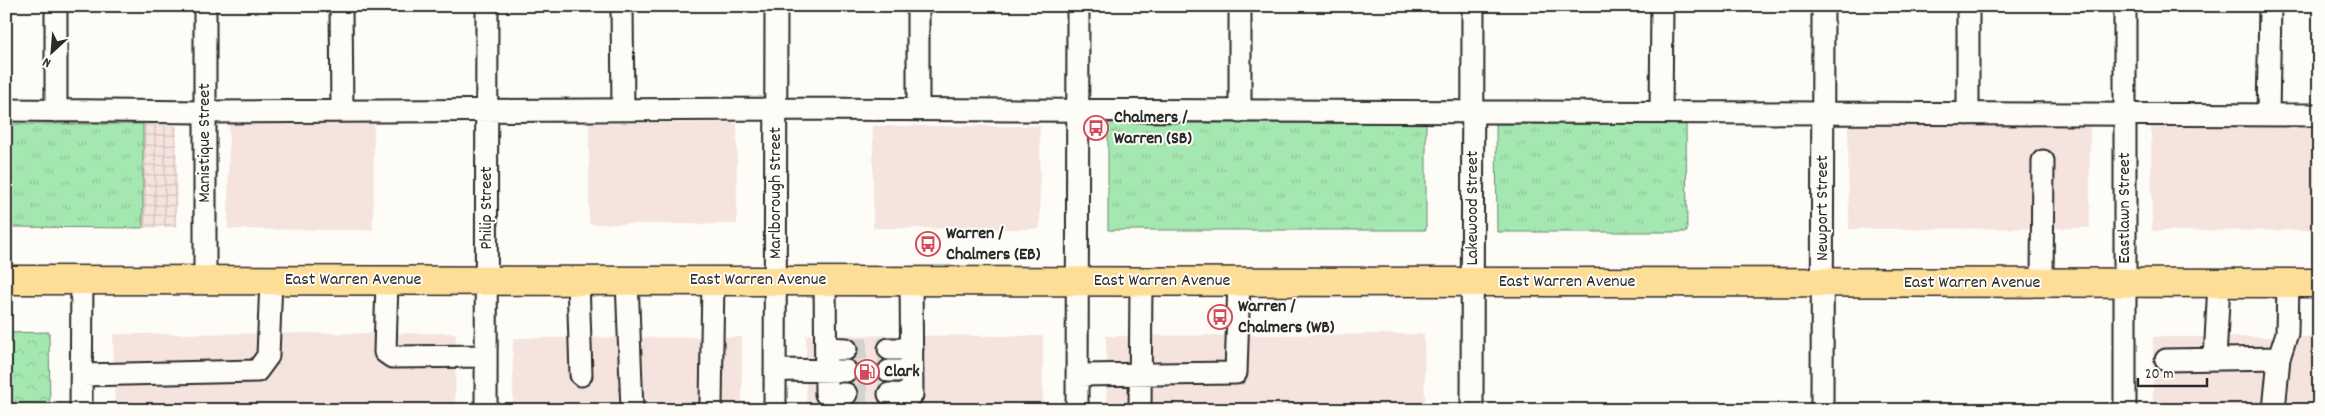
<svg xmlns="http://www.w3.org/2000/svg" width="2325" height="416" font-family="Dekko,sans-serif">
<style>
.built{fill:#f5e3de}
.industrial{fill:url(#industrial-grid)}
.grass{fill:url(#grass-tufts);stroke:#68896e}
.park{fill:url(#park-crowns);stroke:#68896e}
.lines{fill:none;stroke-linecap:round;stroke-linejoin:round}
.minor-tunnel{stroke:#d3d2ce;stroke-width:21;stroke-dasharray:21 11;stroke-linecap:butt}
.minor-casing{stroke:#2b2b2b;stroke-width:25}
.major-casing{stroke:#2b2b2b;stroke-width:31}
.minor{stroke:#fdfcf7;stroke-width:21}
.major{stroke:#fedd96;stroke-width:28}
.labels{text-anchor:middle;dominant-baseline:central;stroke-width:4;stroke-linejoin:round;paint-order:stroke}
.poi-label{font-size:18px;font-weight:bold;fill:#2b2b2b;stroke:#fdfcf7;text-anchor:start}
.street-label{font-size:18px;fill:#2b2b2b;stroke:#fdfcf7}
</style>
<defs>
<pattern id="industrial-grid" width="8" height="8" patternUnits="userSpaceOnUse" patternTransform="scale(1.25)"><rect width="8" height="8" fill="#f5e3de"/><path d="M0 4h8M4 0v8" fill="none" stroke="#d2c3bf"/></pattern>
<pattern id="grass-tufts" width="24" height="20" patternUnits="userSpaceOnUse" patternTransform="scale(1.25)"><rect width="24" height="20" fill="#a5e7b0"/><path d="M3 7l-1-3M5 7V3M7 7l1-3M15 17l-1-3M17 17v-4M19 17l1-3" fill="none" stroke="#8ec698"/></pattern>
<pattern id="park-crowns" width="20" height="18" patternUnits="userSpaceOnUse" patternTransform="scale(1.25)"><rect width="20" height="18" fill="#a5e7b0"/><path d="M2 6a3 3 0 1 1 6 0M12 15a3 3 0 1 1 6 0" fill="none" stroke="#8ec698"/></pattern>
</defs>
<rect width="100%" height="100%" fill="#fdfcf7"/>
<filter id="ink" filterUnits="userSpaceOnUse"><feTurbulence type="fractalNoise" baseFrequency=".02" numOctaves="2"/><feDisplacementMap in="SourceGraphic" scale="10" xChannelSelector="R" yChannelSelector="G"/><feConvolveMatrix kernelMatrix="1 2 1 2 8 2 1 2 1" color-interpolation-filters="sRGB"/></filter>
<g filter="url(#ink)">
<!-- built -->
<path class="built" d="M 229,121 L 374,122 L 373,230 L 228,229 Z
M 589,123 L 737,123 L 737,224 L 589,224 Z
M 1848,123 L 2090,123 L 2090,228 L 1849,229 Z
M 2319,124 L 2319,230 L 2152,231 L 2151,125 Z
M 873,126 L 1040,126 L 1040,229 L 873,228 Z
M 456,333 L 455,410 L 115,410 L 113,334 Z
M 1424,334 L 1425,410 L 1107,410 L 1106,336 Z
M 806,335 L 1043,336 L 1043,410 L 806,410 Z
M 742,337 L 742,410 L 513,410 L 513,338 Z
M 2153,337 L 2319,337 L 2319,410 L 2153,410 Z"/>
<!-- industrial -->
<path class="industrial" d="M 143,124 L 177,126 L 176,227 L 143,228 Z"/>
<!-- grass -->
<path class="grass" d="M 1108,123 L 1426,123 L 1426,230 L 1108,230 Z
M 6,124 L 143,124 L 143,228 L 6,227 Z
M 1496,124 L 1686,124 L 1687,232 L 1497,232 Z"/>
<!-- park -->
<path class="park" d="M 49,332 L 50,410 L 6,410 L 6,333 Z"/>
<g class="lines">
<!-- minor-tunnel -->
<path class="minor-tunnel" d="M 846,349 L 889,349
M 846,371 L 889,371
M 846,394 L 889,394"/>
<defs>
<path id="minor" d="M 56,6 L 56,111
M 341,6 L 342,111
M 622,6 L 623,110
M 1968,6 L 1968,114
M 6,110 L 205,112 L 776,109 L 2319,115
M 918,110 L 918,6
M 1240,112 L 1240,6
M 1661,112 L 1662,6
M 2268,115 L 2270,6
M 205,280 L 205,6
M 387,280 L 385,352 L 392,357 L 486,356
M 578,280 L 581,375
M 627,280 L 632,410
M 825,281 L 826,394 L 846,394
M 2042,283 L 2043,161
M 826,348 L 846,349
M 889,349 L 912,349
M 2215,359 L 2219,283
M 2166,360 L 2279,358
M 775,370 L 846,371
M 889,371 L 912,371
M 82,375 L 257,371 L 268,356 L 271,280
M 1077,375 L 1236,373 L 1239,281
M 889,394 L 912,395 L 911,280
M 81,410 L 82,280
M 486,410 L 487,6
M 708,410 L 711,405 L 713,280
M 775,410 L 776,6
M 1077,410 L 1078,6
M 1140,410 L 1141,282
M 1472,410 L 1473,6
M 1822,410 L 1823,6
M 2125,410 L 2125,6
M 2274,410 L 2279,358 L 2287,333 L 2288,283"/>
<path id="major" d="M 6,280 L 2319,283"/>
</defs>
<!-- minor casing -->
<use href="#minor" class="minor-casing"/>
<!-- major casing -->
<use href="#major" class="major-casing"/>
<!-- minor -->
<use href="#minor" class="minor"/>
<!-- major -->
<use href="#major" class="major"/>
</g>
</g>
<!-- icons -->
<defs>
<symbol id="bus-ring" viewBox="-11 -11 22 22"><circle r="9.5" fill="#fdfcf7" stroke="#d1495b" stroke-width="1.5"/><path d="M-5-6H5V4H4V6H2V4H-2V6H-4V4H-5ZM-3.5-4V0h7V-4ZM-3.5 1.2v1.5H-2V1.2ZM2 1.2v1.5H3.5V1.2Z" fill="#d1495b"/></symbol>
<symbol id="fuel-ring" viewBox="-11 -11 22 22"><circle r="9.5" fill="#fdfcf7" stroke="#d1495b" stroke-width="1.5"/><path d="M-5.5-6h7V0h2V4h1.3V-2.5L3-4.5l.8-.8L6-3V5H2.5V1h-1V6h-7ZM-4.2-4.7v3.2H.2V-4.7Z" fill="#d1495b"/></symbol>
</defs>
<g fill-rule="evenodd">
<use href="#bus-ring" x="1082" y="114" width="28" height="28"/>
<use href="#bus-ring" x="914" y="230" width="28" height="28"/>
<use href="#bus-ring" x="1206" y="303" width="28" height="28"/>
<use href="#fuel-ring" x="853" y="358" width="28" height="28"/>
</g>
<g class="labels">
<!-- poi labels -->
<g class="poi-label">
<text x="1114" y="118">Chalmers /<tspan x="1114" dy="21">Warren (SB)</tspan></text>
<text x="946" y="234">Warren /<tspan x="946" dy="21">Chalmers (EB)</tspan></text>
<text x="1238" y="307">Warren /<tspan x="1238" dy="21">Chalmers (WB)</tspan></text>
<text x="884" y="372">Clark</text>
</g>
<!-- street labels -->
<g class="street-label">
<text transform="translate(205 143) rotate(-90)">Manistique Street</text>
<text transform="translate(776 193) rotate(-90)">Marlborough Street</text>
<text transform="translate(487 208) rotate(-90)">Philip Street</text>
<text transform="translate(1473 208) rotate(-90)">Lakewood Street</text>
<text transform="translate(1823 208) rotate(-90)">Newport Street</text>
<text transform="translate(2125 208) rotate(-90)">Eastlawn Street</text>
<text x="353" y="280">East Warren Avenue</text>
<text x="758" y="280">East Warren Avenue</text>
<text x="1162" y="281">East Warren Avenue</text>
<text x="1567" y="282">East Warren Avenue</text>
<text x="1972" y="283">East Warren Avenue</text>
</g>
</g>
<!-- margin -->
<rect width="2325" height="416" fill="none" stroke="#fdfcf7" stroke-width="25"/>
<rect x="12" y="12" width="2300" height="391" fill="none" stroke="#2b2b2b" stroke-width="2" filter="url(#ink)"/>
<!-- north arrow -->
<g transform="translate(52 52) rotate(206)" stroke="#fdfcf7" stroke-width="4" paint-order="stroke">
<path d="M0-4L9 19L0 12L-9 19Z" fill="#2b2b2b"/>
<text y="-8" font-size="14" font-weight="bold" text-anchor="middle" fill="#2b2b2b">N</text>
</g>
<!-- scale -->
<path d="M2138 378v8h69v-8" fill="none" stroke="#2b2b2b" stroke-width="2.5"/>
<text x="2145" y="378" font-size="15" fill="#2b2b2b" stroke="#fdfcf7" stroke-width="4" paint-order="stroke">20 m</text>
</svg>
